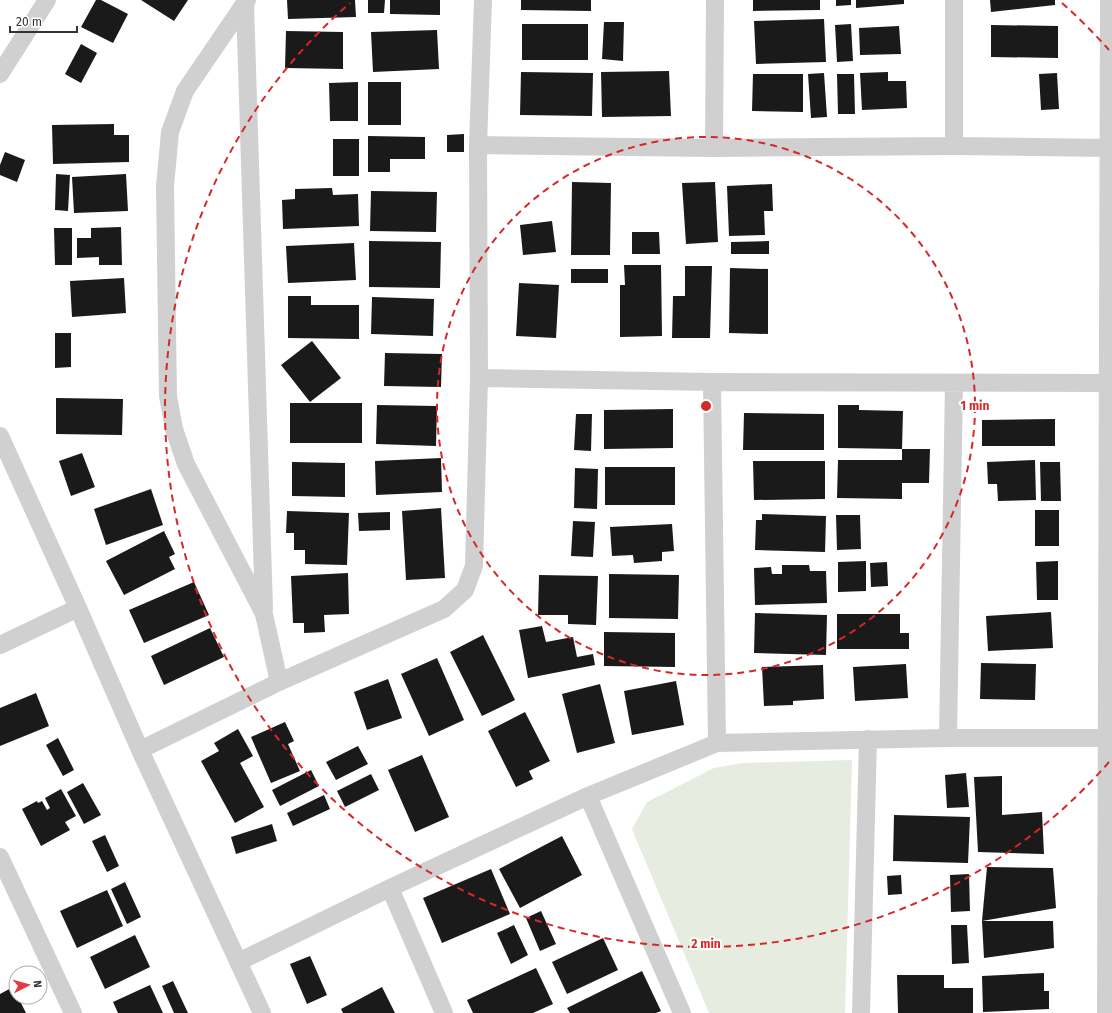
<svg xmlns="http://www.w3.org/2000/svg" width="1112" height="1013" font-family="'Fira Sans',sans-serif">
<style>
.green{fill:#e6ecdf}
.building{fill:#1a1a1a}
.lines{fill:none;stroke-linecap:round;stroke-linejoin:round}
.minor{stroke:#d0d0d0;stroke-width:18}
.ring{fill:none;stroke:#d62828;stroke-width:2;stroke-dasharray:7 5}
.centre{fill:#d62828;stroke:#fff;stroke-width:2}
.ring-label{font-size:12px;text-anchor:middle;font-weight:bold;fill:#d62828;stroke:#fff;stroke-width:4;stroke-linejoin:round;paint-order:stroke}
</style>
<rect width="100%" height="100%" fill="#fff"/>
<!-- green -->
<path class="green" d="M 852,760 L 845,1013 L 709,1013 L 632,829 L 647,802 L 714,768 L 743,763 Z"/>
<!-- building -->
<path class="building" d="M 96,0 L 101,0 L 128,14 L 113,43 L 81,27 Z
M 141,0 L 188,0 L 174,21 Z
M 287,0 L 355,0 L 356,17 L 288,19 Z
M 368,0 L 385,0 L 384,13 L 368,13 Z
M 390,0 L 440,0 L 440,15 L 390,14 Z
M 521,0 L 591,0 L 591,11 L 521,10 Z
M 753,0 L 820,0 L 820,10 L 753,11 Z
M 836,0 L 851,0 L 851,5 L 836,6 Z
M 856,0 L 904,0 L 904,4 L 856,8 Z
M 990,0 L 1055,0 L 1055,5 L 991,12 Z
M 824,19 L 826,62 L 756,64 L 754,21 Z
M 604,22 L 624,22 L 623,61 L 602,59 Z
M 522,24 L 588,24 L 588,60 L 522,60 Z
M 851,24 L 853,61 L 837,62 L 835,25 Z
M 991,25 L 1058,26 L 1058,58 L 991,57 Z
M 899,26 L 901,54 L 860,55 L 859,28 Z
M 437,30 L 439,69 L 373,72 L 371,32 Z
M 286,31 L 343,32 L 343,69 L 285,68 Z
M 81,44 L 97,53 L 81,83 L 65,74 Z
M 669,71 L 671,116 L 602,117 L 601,72 Z
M 521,72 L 593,73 L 592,116 L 520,115 Z
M 888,72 L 888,81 L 906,81 L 907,108 L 862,110 L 860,73 Z
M 824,73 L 827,117 L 811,118 L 808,74 Z
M 1057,73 L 1059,109 L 1041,110 L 1039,74 Z
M 753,74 L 803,74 L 803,112 L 752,111 Z
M 837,74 L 854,74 L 855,114 L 838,114 Z
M 358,82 L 358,121 L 330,121 L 329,83 Z
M 368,82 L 401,82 L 401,125 L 368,125 Z
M 114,124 L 114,135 L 129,135 L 129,162 L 53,164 L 52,125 Z
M 464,134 L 464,152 L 447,152 L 447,135 Z
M 368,136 L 425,137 L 425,159 L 390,159 L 390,172 L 368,172 Z
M 333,139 L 359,139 L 359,176 L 333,176 Z
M 5,152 L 25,160 L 17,182 L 0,175 L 0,165 Z
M 56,174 L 70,175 L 68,211 L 55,210 Z
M 126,174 L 128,211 L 74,213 L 72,177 Z
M 572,182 L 611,183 L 610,255 L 571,255 Z
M 715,182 L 718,242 L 686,244 L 682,183 Z
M 772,184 L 773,211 L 764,211 L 765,235 L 729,236 L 727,186 Z
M 332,188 L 333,195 L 358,194 L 359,226 L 283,229 L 282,200 L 295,199 L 295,189 Z
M 371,191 L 437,192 L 436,232 L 370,231 Z
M 552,221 L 556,252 L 523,255 L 520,225 Z
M 121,227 L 122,265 L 99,265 L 99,257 L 77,258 L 77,238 L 91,238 L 91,228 Z
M 54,228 L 72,228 L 72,265 L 55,265 Z
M 632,232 L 659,232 L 660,254 L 632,254 Z
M 369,241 L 441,242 L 440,288 L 369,287 Z
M 769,241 L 769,254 L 731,254 L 731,242 Z
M 354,243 L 356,280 L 288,283 L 286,246 Z
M 624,265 L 661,265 L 662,336 L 620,337 L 620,285 L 625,285 Z
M 685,266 L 712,266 L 710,338 L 672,338 L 673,296 L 685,296 Z
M 730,268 L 768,269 L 768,334 L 729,333 Z
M 571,269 L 608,269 L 608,283 L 571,283 Z
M 124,278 L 126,313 L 72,317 L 70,281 Z
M 519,283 L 559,285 L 556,338 L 516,336 Z
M 288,296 L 311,296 L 311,305 L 359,305 L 359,339 L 288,338 Z
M 372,297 L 434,299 L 433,336 L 371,334 Z
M 55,333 L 71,333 L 71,367 L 55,368 Z
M 312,341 L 341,378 L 310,402 L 281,365 Z
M 385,353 L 442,354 L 441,387 L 384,386 Z
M 56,398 L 123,399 L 122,435 L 56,434 Z
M 290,403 L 362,403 L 362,443 L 290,443 Z
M 377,405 L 437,406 L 436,446 L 376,444 Z
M 838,405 L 859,405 L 859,410 L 903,411 L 902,449 L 838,448 Z
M 673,409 L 673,448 L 604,449 L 604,410 Z
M 744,413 L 824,414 L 824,450 L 743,450 Z
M 576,414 L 592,414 L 591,451 L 574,450 Z
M 1055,419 L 1055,446 L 982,446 L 982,420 Z
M 902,449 L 930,449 L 929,483 L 902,483 L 902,499 L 837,498 L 838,460 L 902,460 Z
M 82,453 L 95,487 L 71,496 L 59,461 Z
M 441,458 L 442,492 L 376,495 L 375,461 Z
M 1035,460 L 1036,500 L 998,501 L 997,484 L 988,484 L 987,462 Z
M 753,461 L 825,461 L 825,499 L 754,500 Z
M 292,462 L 345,463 L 345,497 L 292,496 Z
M 1040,462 L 1060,462 L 1061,501 L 1041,501 Z
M 605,467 L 675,467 L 675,505 L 605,505 Z
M 575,468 L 598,469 L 597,509 L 574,508 Z
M 151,489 L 163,525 L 106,545 L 94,509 Z
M 441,508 L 445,578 L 406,580 L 402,511 Z
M 1035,510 L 1059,510 L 1059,546 L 1035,546 Z
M 287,511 L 349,513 L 347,565 L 305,564 L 305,550 L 294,550 L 294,533 L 286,533 Z
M 390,512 L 390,530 L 359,531 L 358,513 Z
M 762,514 L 826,516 L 825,552 L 755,550 L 756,520 L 762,520 Z
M 836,515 L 860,515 L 861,549 L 837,550 Z
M 573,521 L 595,522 L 593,557 L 571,556 Z
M 672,524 L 674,551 L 662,552 L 662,561 L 634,563 L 633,555 L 612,556 L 610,527 Z
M 164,531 L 175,554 L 169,557 L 175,569 L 124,595 L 106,561 Z
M 866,561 L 866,591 L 838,592 L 838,562 Z
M 1058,561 L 1058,600 L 1037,600 L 1036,562 Z
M 887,562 L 888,586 L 871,587 L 870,563 Z
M 782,565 L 809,565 L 810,571 L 826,571 L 827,603 L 755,605 L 754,568 L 771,567 L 772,574 L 782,574 Z
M 348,573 L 349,614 L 324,615 L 325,632 L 304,633 L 304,623 L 293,623 L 291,576 Z
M 609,574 L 679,575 L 678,619 L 609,618 Z
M 539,575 L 598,576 L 596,625 L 568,624 L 568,615 L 538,615 Z
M 194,582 L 209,615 L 144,643 L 129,610 Z
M 1051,612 L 1053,648 L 988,651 L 986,616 Z
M 755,613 L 827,615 L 826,655 L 754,653 Z
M 837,614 L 900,614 L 900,633 L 909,633 L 909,649 L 837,649 Z
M 542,626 L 546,642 L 573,637 L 577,657 L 593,654 L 595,665 L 528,678 L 519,630 Z
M 210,628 L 224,657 L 164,685 L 151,656 Z
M 604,632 L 675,633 L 675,667 L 604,666 Z
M 483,635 L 515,700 L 482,716 L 450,652 Z
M 437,658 L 464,720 L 429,736 L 401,674 Z
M 981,663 L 1036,664 L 1035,700 L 980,699 Z
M 906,664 L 908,698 L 855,701 L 853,667 Z
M 823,665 L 824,699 L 793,701 L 793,705 L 764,706 L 762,667 Z
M 388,679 L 402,718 L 367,730 L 354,692 Z
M 676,681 L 684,725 L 632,735 L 624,691 Z
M 600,684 L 615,743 L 577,753 L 562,694 Z
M 36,693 L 49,726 L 0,746 L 0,708 Z
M 525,712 L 550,761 L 529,771 L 533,779 L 516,787 L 488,731 Z
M 285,722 L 294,741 L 288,744 L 300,771 L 271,783 L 251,737 Z
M 238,729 L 253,756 L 240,763 L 264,807 L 235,823 L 201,761 L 219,751 L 214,743 Z
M 58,738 L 74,770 L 63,776 L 46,745 Z
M 358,746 L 368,764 L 336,780 L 326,762 Z
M 422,755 L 449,817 L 415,832 L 388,770 Z
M 311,770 L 319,786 L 280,806 L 272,790 Z
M 966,773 L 969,807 L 947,808 L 945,775 Z
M 371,774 L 379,790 L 345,807 L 337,791 Z
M 1002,776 L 1002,815 L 1042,812 L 1044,854 L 978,852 L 974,777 Z
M 83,783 L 101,815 L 84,824 L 67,792 Z
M 61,789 L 76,816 L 65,822 L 70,830 L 41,846 L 22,809 L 37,801 L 38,803 L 42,801 L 47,810 L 50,808 L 45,798 Z
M 324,795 L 330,809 L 293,826 L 287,813 Z
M 894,815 L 970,817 L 968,863 L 893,861 Z
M 272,824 L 277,841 L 236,854 L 231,837 Z
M 105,835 L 119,866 L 107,872 L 92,841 Z
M 562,836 L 582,875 L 520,908 L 499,869 Z
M 987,867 L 1053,868 L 1056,908 L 982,921 Z
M 491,869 L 510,914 L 442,943 L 423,898 Z
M 969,874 L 970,911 L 951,912 L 950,875 Z
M 901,875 L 902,894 L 888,895 L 887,876 Z
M 125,882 L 141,917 L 127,924 L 111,889 Z
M 107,890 L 123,926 L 77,948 L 60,911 Z
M 541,911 L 556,944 L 540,951 L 526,918 Z
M 982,921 L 1053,921 L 1054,948 L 984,958 Z
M 514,925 L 528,955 L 511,964 L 497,933 Z
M 951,925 L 967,925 L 969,963 L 952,964 Z
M 135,935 L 150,967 L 105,989 L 90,957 Z
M 603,938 L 618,970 L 567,994 L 552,962 Z
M 310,956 L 327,995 L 307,1004 L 290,964 Z
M 536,968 L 553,1004 L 533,1013 L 473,1013 L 467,1000 Z
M 642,971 L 661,1011 L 656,1013 L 570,1013 L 567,1008 Z
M 1044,973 L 1044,991 L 1049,991 L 1049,1009 L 983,1012 L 982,976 Z
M 897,975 L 944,975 L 944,988 L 973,988 L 973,1013 L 898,1013 Z
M 173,981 L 188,1013 L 174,1013 L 162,986 Z
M 150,985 L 163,1013 L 118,1013 L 113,1002 Z
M 13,987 L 16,997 L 18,997 L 26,1013 L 0,1013 L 0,994 Z
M 382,987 L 395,1013 L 343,1013 L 341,1009 Z"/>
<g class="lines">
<!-- minor -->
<path class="minor" d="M 247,0 L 185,91 L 170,132 L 165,186 L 168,396 L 174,429 L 186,464 L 264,614 L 279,682
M 245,4 L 264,609
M 0,74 L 47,0
M 478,145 L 714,148 L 954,146 L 1109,148
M 954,146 L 954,0
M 714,148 L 715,0
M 479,378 L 712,382 L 1107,383
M 712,382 L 717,743
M 0,436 L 78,608 L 140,750 L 262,1013
M 0,645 L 78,608
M 948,738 L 954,384
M 140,750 L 279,682 L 444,609 L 465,590 L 474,566 L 479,378 L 478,145 L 483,0
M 588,796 L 682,1013
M 0,857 L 73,1013
M 390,888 L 444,1013
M 238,962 L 390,888 L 588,796 L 717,743 L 948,738 L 1107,738
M 861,1013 L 868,739
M 1106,1013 L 1109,0"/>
</g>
<!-- distance rings -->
<g class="ring">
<circle cx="706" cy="406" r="269"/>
<path d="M1109 762A538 538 0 1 1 350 3M1062 3A538 538 0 0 1 1109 50"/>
</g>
<circle cx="706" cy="406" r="6" class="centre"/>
<g class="ring-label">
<text x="975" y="410">1 min</text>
<text x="706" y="948">2 min</text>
</g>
<!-- north arrow -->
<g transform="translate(28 985) rotate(84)"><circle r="19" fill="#ffffff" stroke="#adadad"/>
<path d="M0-3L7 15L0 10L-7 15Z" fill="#e63946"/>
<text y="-6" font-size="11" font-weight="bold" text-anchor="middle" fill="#333333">N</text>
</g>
<!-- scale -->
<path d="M10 26v6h67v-6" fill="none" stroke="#333333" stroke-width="2"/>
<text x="16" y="26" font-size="12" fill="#333333" stroke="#ffffff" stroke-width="3" paint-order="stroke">20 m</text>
</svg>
